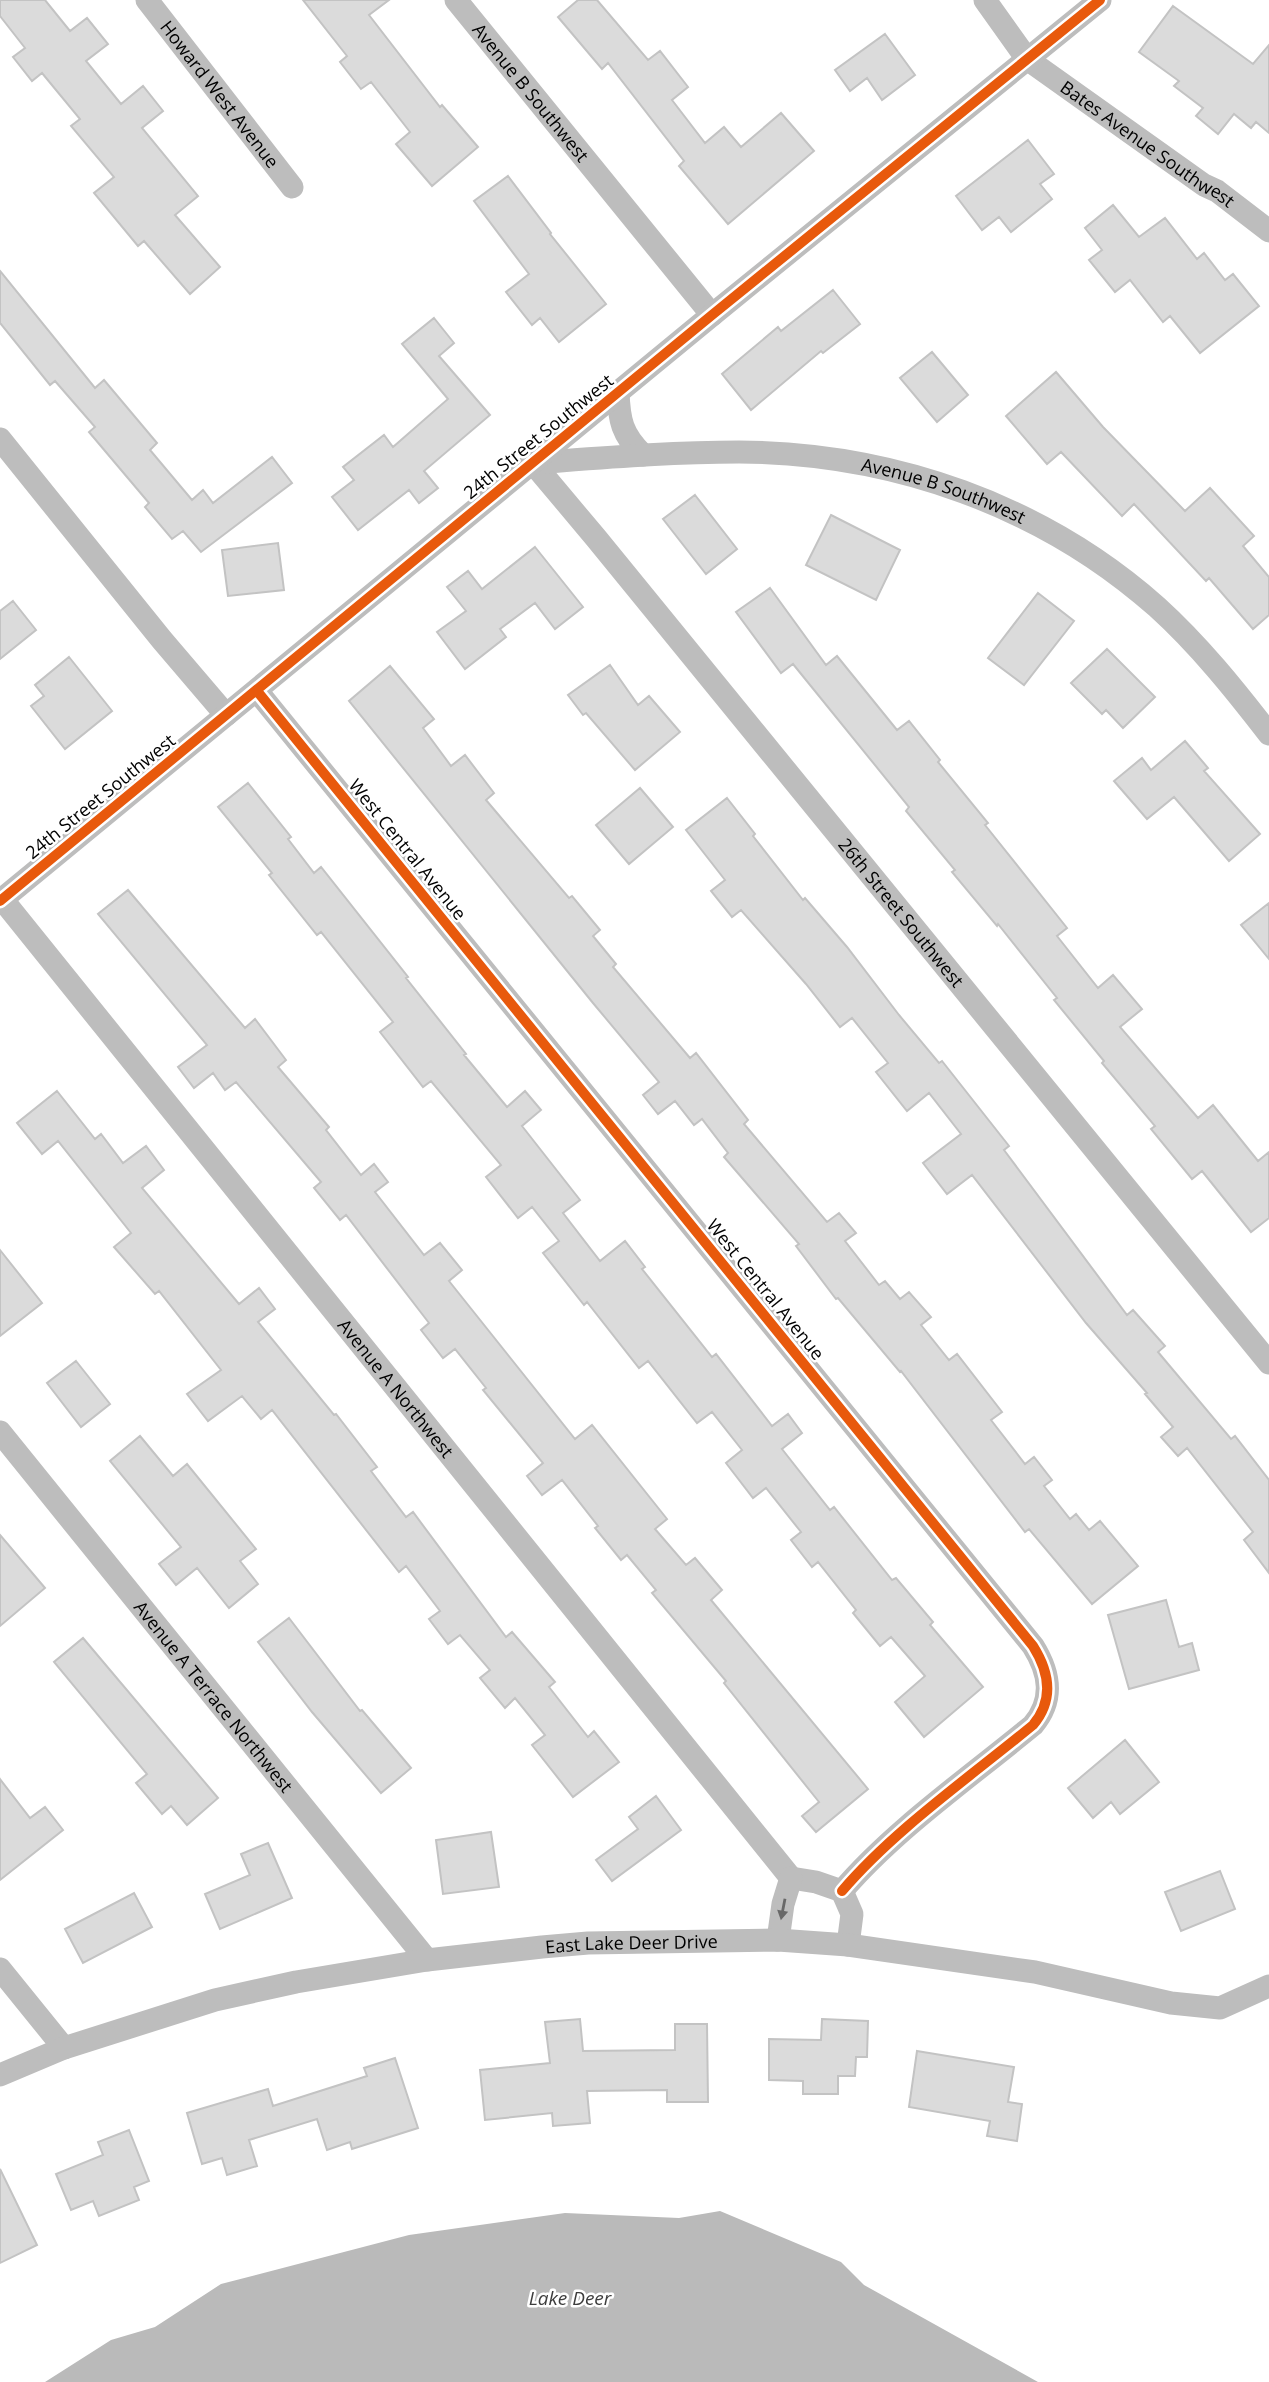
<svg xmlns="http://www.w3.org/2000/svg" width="1269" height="2382" font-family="'Open Sans',sans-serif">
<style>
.water{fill:#bababa}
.building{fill:#dbdbdb;stroke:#c3c3c3;stroke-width:2}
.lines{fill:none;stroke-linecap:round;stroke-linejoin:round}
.street{stroke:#bdbdbd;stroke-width:23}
.cycleway-casing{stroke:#fff;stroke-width:15}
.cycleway{stroke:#e8590c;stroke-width:10}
.oneway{fill:#686868}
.labels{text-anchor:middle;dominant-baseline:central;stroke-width:5;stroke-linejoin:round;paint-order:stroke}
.street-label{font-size:18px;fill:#000;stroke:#fff}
.water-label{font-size:19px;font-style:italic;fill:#3d3d3d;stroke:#fff}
</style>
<rect width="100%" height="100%" fill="#fff"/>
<!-- water -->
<path class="water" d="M 720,2211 L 841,2262 L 864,2285 L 1038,2382 L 45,2382 L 111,2340 L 155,2327 L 221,2284 L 409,2235 L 565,2213 L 679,2218 Z"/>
<!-- building -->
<path class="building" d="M 0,0 L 45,0 L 70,31 L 87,18 L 108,44 L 86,61 L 121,104 L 143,86 L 163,111 L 142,128 L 198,196 L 175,215 L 220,267 L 190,294 L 144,241 L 138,246 L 94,193 L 114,177 L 71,126 L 80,119 L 42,73 L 32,81 L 13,57 L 25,48 L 0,16 Z
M 303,0 L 389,0 L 369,15 L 440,107 L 442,105 L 478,147 L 432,186 L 396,144 L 410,132 L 371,82 L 361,89 L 340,62 L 347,56 Z
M 578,0 L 597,0 L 648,60 L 660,51 L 688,87 L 672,100 L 705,143 L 724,127 L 741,147 L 781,113 L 814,151 L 728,224 L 679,166 L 684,161 L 608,63 L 602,69 L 558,17 Z
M 1173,6 L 1253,64 L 1269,45 L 1269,133 L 1256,122 L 1251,128 L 1234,114 L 1218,134 L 1196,116 L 1203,108 L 1174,86 L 1179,81 L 1139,52 Z
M 885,34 L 915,75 L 882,100 L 867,78 L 850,91 L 835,70 Z
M 1028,140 L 1054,174 L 1040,184 L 1052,199 L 1011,232 L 999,217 L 982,230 L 956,196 Z
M 508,176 L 551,233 L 550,234 L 606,304 L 559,342 L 540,318 L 532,325 L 506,292 L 529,274 L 474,201 Z
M 1113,205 L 1139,237 L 1165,218 L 1197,259 L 1204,253 L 1225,280 L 1233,274 L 1259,306 L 1200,353 L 1170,316 L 1163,322 L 1130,280 L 1115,292 L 1089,260 L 1102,250 L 1085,228 Z
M 0,271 L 95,388 L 104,380 L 157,443 L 150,450 L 192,500 L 203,490 L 213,503 L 272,457 L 292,483 L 201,552 L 183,531 L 172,539 L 145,507 L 149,503 L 89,432 L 95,427 L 55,381 L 50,385 L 0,323 Z
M 833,290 L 860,324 L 823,353 L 821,351 L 751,410 L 722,374 L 778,327 L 781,331 Z
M 434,318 L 454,343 L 439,356 L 490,415 L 424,471 L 438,488 L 419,503 L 409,490 L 358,530 L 332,497 L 354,480 L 343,467 L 384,435 L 393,447 L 448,399 L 402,344 Z
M 932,352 L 968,395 L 937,422 L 900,378 Z
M 1056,372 L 1103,427 L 1185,511 L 1210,488 L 1254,536 L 1243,546 L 1269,577 L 1269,615 L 1253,629 L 1209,578 L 1206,581 L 1134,504 L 1122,516 L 1061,452 L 1047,464 L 1006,416 Z
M 695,495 L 737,549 L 706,574 L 663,519 Z
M 831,515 L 900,550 L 876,600 L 806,565 Z
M 278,543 L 284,590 L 228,596 L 222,550 Z
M 535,547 L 583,607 L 555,629 L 535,603 L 500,629 L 506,637 L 465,669 L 437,632 L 466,611 L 447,587 L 468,571 L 482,589 Z
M 770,588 L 826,665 L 837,656 L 897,730 L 909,721 L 940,760 L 938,762 L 988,823 L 985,825 L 1067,928 L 1057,936 L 1098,988 L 1113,975 L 1142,1009 L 1120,1027 L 1198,1118 L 1213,1105 L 1258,1161 L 1269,1152 L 1269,1218 L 1251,1232 L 1202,1171 L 1192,1179 L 1151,1129 L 1155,1126 L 1102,1063 L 1104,1061 L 1054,1000 L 1057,998 L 998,924 L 997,926 L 952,872 L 955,870 L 906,811 L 909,807 L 793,664 L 781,673 L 736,612 Z
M 1038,593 L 1074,621 L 1024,685 L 988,658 Z
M 13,601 L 36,630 L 0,659 L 0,611 Z
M 1107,649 L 1155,697 L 1123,728 L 1106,710 L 1102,714 L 1071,683 Z
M 69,657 L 112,711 L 65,749 L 31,706 L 44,696 L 35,685 Z
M 610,665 L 638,705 L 649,696 L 680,732 L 635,770 L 586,713 L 583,715 L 568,695 Z
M 390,666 L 434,719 L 423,728 L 451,766 L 465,755 L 494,793 L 486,800 L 569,898 L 572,896 L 600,930 L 593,936 L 616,964 L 613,967 L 690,1058 L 696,1053 L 748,1120 L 744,1124 L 827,1222 L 839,1213 L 856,1233 L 845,1241 L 879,1285 L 885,1281 L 900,1299 L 909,1292 L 931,1317 L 921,1325 L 949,1360 L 957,1354 L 1002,1412 L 991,1420 L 1025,1464 L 1034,1457 L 1052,1480 L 1044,1486 L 1070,1519 L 1076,1514 L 1089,1530 L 1100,1521 L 1138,1566 L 1092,1604 L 1029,1529 L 1025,1532 L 901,1371 L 900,1372 L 838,1298 L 836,1299 L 796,1246 L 799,1244 L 724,1157 L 728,1153 L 702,1119 L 694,1125 L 675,1101 L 658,1114 L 643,1095 L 659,1082 L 593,1003 L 349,701 Z
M 1185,741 L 1208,768 L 1204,771 L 1260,834 L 1229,861 L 1174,797 L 1147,819 L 1114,781 L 1142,758 L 1151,770 Z
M 248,783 L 291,837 L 288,839 L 314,873 L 321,867 L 408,977 L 406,978 L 466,1054 L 464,1055 L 507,1107 L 525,1091 L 541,1110 L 522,1126 L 580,1200 L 563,1213 L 600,1261 L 625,1241 L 645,1267 L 642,1269 L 712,1357 L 716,1354 L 772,1426 L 788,1414 L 802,1433 L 782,1449 L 830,1510 L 834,1507 L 892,1580 L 896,1578 L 933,1622 L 930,1625 L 983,1687 L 924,1737 L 895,1702 L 925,1676 L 891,1637 L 880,1646 L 853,1613 L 856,1610 L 818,1562 L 812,1567 L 791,1540 L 801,1532 L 766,1488 L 753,1498 L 726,1463 L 742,1450 L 712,1412 L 697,1423 L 648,1361 L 639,1368 L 587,1302 L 584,1305 L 543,1253 L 559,1241 L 532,1207 L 518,1218 L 486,1177 L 501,1165 L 431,1081 L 423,1087 L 380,1032 L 393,1022 L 321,932 L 317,935 L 269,875 L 272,873 L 218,807 Z
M 640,788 L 673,827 L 629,864 L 596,825 Z
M 727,798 L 755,834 L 753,836 L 803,900 L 805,898 L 847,947 L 899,1015 L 939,1063 L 942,1061 L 1009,1146 L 1004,1150 L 1127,1315 L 1133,1310 L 1165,1346 L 1158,1352 L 1231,1439 L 1235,1436 L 1269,1480 L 1269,1573 L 1244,1540 L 1253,1532 L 1187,1448 L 1178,1456 L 1161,1437 L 1173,1427 L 1145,1394 L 1147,1393 L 1086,1323 L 972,1175 L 947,1194 L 923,1163 L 961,1134 L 929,1093 L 907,1111 L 876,1072 L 888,1063 L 852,1018 L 840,1027 L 806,984 L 741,910 L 732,917 L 711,891 L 725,880 L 686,830 Z
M 128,890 L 245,1028 L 255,1019 L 286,1060 L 278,1067 L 329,1127 L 326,1130 L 361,1175 L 374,1164 L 388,1182 L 375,1192 L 424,1255 L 440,1243 L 462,1270 L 449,1281 L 575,1439 L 592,1425 L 667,1519 L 655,1529 L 686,1565 L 695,1558 L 722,1590 L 711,1600 L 868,1789 L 816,1832 L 802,1816 L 819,1802 L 724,1683 L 726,1681 L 652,1593 L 656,1590 L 627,1555 L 621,1560 L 595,1528 L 598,1526 L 562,1480 L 542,1495 L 527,1476 L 543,1463 L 483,1390 L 486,1388 L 455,1349 L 443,1358 L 421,1330 L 429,1323 L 346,1215 L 340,1220 L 314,1188 L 321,1182 L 236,1082 L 225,1090 L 213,1073 L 194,1088 L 178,1067 L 207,1045 L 98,914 Z
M 1269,903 L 1269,959 L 1241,925 Z
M 57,1091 L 95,1139 L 101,1134 L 123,1163 L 146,1146 L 164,1170 L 142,1188 L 239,1304 L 259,1288 L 275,1309 L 258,1322 L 334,1415 L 336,1414 L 377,1467 L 371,1471 L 406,1517 L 413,1512 L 506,1637 L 512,1632 L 555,1682 L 549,1687 L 588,1737 L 594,1731 L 619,1762 L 573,1797 L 532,1745 L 545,1735 L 515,1698 L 505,1708 L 480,1678 L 490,1670 L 460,1635 L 448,1644 L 429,1619 L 440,1611 L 406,1566 L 399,1572 L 272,1410 L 261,1419 L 242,1396 L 208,1421 L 187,1394 L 221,1370 L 159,1291 L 155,1294 L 114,1247 L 131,1233 L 58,1141 L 42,1154 L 17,1123 Z
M 0,1250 L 42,1303 L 0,1336 Z
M 76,1361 L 110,1404 L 81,1427 L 47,1383 Z
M 140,1436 L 173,1476 L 187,1464 L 256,1549 L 240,1561 L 258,1584 L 229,1608 L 197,1568 L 176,1585 L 159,1564 L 181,1547 L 110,1461 Z
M 0,1535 L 45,1588 L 0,1626 Z
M 1166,1600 L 1179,1647 L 1192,1643 L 1199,1670 L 1129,1689 L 1108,1615 Z
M 289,1618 L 360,1711 L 362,1710 L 411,1768 L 381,1793 L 312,1712 L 258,1642 Z
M 83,1638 L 218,1798 L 187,1825 L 171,1806 L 162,1814 L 136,1783 L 147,1774 L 54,1662 Z
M 1125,1740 L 1159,1782 L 1120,1814 L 1111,1802 L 1093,1818 L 1068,1788 Z
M 0,1779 L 30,1818 L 45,1807 L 63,1830 L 0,1880 Z
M 656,1796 L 681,1830 L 612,1881 L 596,1860 L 638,1829 L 629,1817 Z
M 491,1832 L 499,1887 L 443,1894 L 436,1840 Z
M 268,1843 L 292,1898 L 220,1929 L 205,1894 L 250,1875 L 241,1854 Z
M 1220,1871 L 1235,1909 L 1181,1931 L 1165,1892 Z
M 134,1893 L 152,1927 L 83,1963 L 65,1929 Z
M 580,2019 L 583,2051 L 675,2050 L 675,2024 L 707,2024 L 708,2102 L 667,2102 L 667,2090 L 587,2091 L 590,2123 L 553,2126 L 552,2113 L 485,2120 L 480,2070 L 550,2063 L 545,2022 Z
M 822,2019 L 868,2021 L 867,2057 L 856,2057 L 855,2076 L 838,2076 L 838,2094 L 803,2094 L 803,2081 L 769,2080 L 769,2039 L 821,2040 Z
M 917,2051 L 1014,2067 L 1008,2102 L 1022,2104 L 1017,2141 L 987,2136 L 990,2121 L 909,2107 Z
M 395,2058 L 418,2128 L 352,2149 L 350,2142 L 327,2150 L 317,2119 L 249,2140 L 257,2166 L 227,2175 L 222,2158 L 202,2164 L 187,2113 L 268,2089 L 273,2106 L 367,2076 L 364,2068 Z
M 129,2130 L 149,2181 L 134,2187 L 139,2200 L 99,2216 L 93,2201 L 71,2210 L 56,2174 L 103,2155 L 98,2142 Z
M 0,2169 L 37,2245 L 0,2263 Z"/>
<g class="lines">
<!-- street -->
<g class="street">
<path id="s1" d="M 147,0 L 292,187"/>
<path id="s2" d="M 456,0 L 712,315"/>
<path id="s3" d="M 985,0 L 1027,59 L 1204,185 L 1217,191 L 1269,231"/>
<path d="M 618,392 C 619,420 622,435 643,455"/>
<path d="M 0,439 L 162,640 L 226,715"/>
<path id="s4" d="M 533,463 L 596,538 L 1269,1363"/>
<path id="s5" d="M 533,463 C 601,458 670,452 739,452 C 893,453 1042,505 1157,607 C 1199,645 1235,690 1269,734"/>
<path d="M 257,691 L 1033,1646 C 1050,1673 1054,1700 1033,1725 C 970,1777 894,1830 842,1891"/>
<path id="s6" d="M 2,899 L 791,1878"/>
<path d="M 0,901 L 712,315 L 1100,0"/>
<path id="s7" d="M 0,1432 L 427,1960"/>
<path d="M 791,1878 L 816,1882 L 842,1891"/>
<path d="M 842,1891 L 852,1914 L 848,1945"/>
<path d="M 778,1940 L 783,1904 L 791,1878"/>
<path d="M 0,1969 L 64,2048"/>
<path id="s8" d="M 0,2075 L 64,2048 L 215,2000 L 296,1982 L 427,1960 L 542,1947 L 588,1943 L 778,1940 L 848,1945 L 1035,1972 L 1171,2003 L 1220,2008 L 1269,1986"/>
</g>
<defs>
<path id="cycleway" d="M 257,691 L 1033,1646 C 1050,1673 1054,1700 1033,1725 C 970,1777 894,1830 842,1891
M 0,901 L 712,315 L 1100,0"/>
</defs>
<!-- cycleway casing -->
<use href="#cycleway" class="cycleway-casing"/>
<!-- cycleway -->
<use href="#cycleway" class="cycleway"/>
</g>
<!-- one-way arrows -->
<defs><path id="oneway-solid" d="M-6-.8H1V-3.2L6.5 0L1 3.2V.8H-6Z" transform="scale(1.75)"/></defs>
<use class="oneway" href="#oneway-solid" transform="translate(783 1909) rotate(101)"/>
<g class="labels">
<!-- street labels -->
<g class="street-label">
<text stroke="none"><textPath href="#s2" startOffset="119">Avenue B Southwest</textPath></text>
<text stroke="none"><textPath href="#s1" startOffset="119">Howard West Avenue</textPath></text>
<text stroke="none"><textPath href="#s3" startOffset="220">Bates Avenue Southwest</textPath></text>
<text transform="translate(538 436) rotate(-39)">24th Street Southwest</text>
<text stroke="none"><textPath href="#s5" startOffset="416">Avenue B Southwest</textPath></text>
<text transform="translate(100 796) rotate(-39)">24th Street Southwest</text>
<text transform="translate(408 849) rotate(51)">West Central Avenue</text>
<text stroke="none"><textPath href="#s4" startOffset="581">26th Street Southwest</textPath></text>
<text transform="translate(766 1289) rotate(51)">West Central Avenue</text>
<text stroke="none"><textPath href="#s6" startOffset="628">Avenue A Northwest</textPath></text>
<text stroke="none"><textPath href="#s7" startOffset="340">Avenue A Terrace Northwest</textPath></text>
<text stroke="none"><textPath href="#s8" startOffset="649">East Lake Deer Drive</textPath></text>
</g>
<!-- water labels -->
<g class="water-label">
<text x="570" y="2298">Lake Deer</text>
</g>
</g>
</svg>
